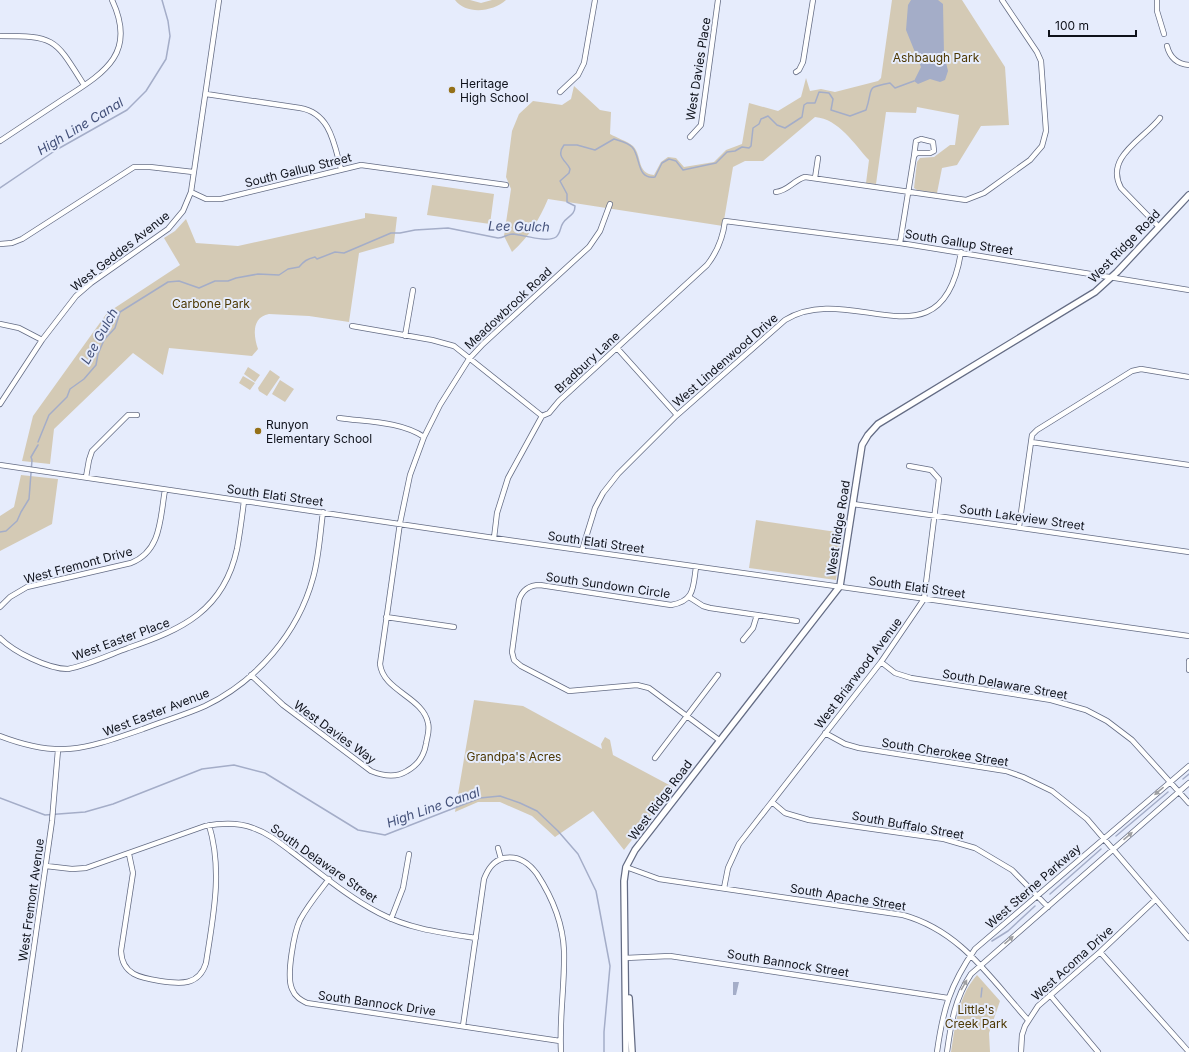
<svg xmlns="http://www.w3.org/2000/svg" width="1189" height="1052" font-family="Inter,sans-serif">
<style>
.green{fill:#d4cab5}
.water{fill:#a4adc8}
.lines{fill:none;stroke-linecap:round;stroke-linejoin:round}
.stream{stroke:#a4adc8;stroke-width:1.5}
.minor-casing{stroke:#646c84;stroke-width:6}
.tertiary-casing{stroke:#646c84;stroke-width:8}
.minor{stroke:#fff;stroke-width:4.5}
.tertiary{stroke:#fff;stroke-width:5.5}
.oneway{fill:#9fa0a3}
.poi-dot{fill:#947018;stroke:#e6ecfc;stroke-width:1.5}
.labels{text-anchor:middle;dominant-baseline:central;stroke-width:4;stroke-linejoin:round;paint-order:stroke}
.park-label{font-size:12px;fill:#4d3803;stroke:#e6ecfc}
.street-label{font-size:12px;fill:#0e111a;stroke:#e6ecfc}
.poi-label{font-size:12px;fill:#0e111a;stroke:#e6ecfc;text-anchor:start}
.water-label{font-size:13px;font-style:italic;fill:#435079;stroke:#e6ecfc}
</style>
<rect width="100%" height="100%" fill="#e6ecfc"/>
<!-- green -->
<path class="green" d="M 455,0 L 470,0 L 481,3 L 492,0 L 506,0 C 493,12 466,15 455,0 Z
M 892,0 L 962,0 L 1005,67 L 1009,125 L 981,126 L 957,165 L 942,168 L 937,193 L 917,190 L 914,188 L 917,162 L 920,158 L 934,157 L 950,145 L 955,145 L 959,115 L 917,107 L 916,113 L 886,112 L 876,184 L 866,183 L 869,160 C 854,144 839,119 815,117 L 763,161 L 745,161 L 733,167 L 723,226 L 548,199 C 539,220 529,237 512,252 L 504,236 L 511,189 L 506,177 L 512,131 L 519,114 L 533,101 L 562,105 L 571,99 L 574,86 L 600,110 L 611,112 L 610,134 C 617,138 627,141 633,146 C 643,157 636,173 654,175 L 661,162 L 668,157 L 676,158 L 684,167 L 714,162 L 726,150 L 742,144 L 749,103 L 778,111 L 801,97 L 806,78 L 810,91 L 821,89 L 835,92 L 878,81 L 881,78 Z
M 432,185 L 494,194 L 490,224 L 427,215 Z
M 365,213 L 397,217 L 394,243 L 359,253 L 349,322 L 309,316 L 269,314 C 252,317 253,335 258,349 L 252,356 L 169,348 L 163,375 L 133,353 L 54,429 L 50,464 L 22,461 L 33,416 L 107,313 L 180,265 L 164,238 L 175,231 L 186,219 L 196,243 L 238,246 L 365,218 Z
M 248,367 L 260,375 L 255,382 L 244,374 Z
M 270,370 L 280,377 L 267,396 L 259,391 L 258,388 Z
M 243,376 L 255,383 L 250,390 L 239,383 Z
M 280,380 L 294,389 L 285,402 L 272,394 Z
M 21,475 L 58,479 L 52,524 L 0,551 L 0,516 L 14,507 Z
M 756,520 L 843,533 L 836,580 L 749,568 Z
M 474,700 L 523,706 L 602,749 L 601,744 L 605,737 L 610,740 L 613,755 L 673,787 L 624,850 L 593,811 L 555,837 L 532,816 L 500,802 L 478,802 L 455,812 Z
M 977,975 L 1000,1001 L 989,1033 L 990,1052 L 951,1052 C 955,1026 958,996 977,975 Z"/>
<!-- water -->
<path class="water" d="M 911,0 L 938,0 L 943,4 L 944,54 L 948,71 L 945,80 L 940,82 L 930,79 L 918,84 L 914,81 L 921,67 L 906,30 L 908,5 Z
M 733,982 L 739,982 L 736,995 L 733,995 Z"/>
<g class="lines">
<!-- stream -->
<path class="stream" d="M 0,188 L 56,150 L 127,110 L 146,91 L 166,59 L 170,36 L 168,21 L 162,0
M 38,442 L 49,415 L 67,397 L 70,389 L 84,379 L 96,365 L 98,354 L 104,340 L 115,328 L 120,312 L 168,282 L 179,281 L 199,288 L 215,281 L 228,281 L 236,278 L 258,274 L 279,275 L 288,269 L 299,267 C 304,261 307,259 315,257 L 317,259 L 335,252 L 344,253 L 391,233 L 400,233 L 415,230 L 448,228 L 498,238 C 504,238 507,234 513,234 C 524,235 547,243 556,237 C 561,233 560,227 563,223 C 567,216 575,216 575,206 L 567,202 L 567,194 L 560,181 L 569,173 L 570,169 C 567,161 555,157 564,145 L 577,145 L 595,150 L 614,139 C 620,141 627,142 632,147 C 641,156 636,180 655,177 L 662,163 L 669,159 L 676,161 L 683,170 L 716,163 L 727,152 L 735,151 L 742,147 L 749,148 L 751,146 L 753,128 L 759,124 L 761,119 L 768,116 L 777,125 L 785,128 L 802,117 L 804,105 L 807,103 L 815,103 L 819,92 L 829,93 L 833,99 L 831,110 L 850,116 L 866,110 C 874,87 864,88 890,83 L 895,88 L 914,81
M 0,532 L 6,531 L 17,521 L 21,512 L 29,499 L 32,460 L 31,457 L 38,445
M 1183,779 L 1189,774
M 0,798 L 45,815 L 85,812 L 113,804 L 202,769 L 234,765 L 265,773 L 358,830 L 385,835 L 480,798 L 500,796 L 520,803 L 537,811 L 558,831 L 578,854 L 596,891 L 610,966 L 604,1032 L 604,1052
M 1116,836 L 1168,792
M 1050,894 L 1101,849
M 992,941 L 1008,931 L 1035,906
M 981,997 L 982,988"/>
<defs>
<path id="minor" d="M 1157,0 L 1157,11 L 1164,34
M 0,36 C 56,36 55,39 84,85
M 1167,46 C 1170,58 1177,64 1189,65
M 796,72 L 799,70 L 803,62 L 813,0
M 560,92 L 578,75 L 584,63 L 595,0
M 206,94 L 300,108 C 330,113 334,143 341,169
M 690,137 L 701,125 L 718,0
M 0,141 C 21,127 41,114 62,100 C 102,74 138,55 112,0
M 815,178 L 818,158
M 191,192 L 206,199 L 221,199 L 361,165 L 506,185
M 776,192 C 788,191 794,180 805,177 L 966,200 L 984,193 L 1030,160 L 1042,146 L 1046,131 L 1041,61 L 1037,52 L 1002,0
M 1158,226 L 1121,188 C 1104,157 1144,139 1160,118
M 900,243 L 914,156 L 917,153 L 930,153 L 934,151 L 933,142 L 921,139 L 916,141 L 914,156
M 0,244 L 12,243 L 22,239 L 134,167 L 150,167 L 193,172
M 0,324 L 19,328 L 42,340
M 352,326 L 432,340 L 454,346 L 542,416
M 405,336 L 413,290
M 617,348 L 677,415
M 0,404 L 42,340 L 76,296 L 91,283 L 168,229 L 183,211 L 191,192 L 219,0
M 339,418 C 366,422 400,421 424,437
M 1031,442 L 1189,465
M 0,465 L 494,538 L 1189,636
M 86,477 L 89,460 L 92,451 L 128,415 L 137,415
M 853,504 L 1189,552
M 1019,527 L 1032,435 L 1037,430 L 1132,371 L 1141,369 L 1189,377
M 494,538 L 497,513 L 508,478 L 542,416 L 549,413 L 559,401 L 707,265 C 718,251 723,238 725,221 L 900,243 L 1189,290
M 582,550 L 595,508 L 603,493 L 618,474 L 676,416 L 785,320 C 851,279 942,372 961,252
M 696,567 C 693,587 695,601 671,605 L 540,585 C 529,585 522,591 519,600 L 512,652 L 514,660 L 521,666 L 569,691 L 637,685 L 649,688 L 719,740
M 689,597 L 703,606 L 710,608 L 797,621
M 0,607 L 10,597 L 27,587 L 131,563 C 162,551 160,517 165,490
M 386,617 L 454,627
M 0,638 C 14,652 48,669 68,669 C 88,665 109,655 128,648 C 182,630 224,610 237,549 C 240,533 242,517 244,501
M 743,640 L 753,628 L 757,615
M 1189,661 L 1189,670
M 881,662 L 895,673 L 911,678 L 1051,700 L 1086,710 L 1107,721 L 1132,740 L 1189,803
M 251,675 L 283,705 L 371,771 C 383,776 396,778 407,771 C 418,765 424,756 426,744 C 427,737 430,731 428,723 C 423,697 383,691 380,664 L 400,523 L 410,475 L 424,437 L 440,405 L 469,359 L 483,344 L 589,247 L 600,231 L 610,204
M 825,733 L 845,744 L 859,748 L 1006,771 L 1023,777 L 1052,791 L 1087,819 L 1189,938
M 0,736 C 60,759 85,749 143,729 C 163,721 185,715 205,706 C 257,681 298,633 313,578 C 319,557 320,534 323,512
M 655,758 L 718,675
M 772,802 L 785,813 L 809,820 L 944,839 L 975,848 L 1012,870 L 1048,907
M 498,848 L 501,859
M 129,854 L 133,873 L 121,951 C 122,975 141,978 160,981 C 180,984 199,986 206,963 C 213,917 223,871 209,825
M 46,866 L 72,869 L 86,868 L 205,826 C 221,823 238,822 253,828 C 268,833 280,843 292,852 C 320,873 348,897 379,913 C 409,929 443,933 476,938
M 626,867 L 659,879 L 903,915 C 961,931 990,978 1028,1020
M 329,879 C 319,892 308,905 300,920 C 294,933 286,976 292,989 C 295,997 301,1000 307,1003 L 560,1041
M 724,888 L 728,868 L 739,844 L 881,662 L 924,599 L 939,479 L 931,470 L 909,466
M 391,919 L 403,888 L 409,854
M 1100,952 L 1189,1052
M 625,958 L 670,956 L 948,998
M 1050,995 L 1098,1052
M 463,1026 L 484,879 C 488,869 493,861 504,858 C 519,855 529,863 537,874 C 552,897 563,924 564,951 C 565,985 559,1018 561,1052
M 19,1052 L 52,821 L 58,750
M 937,1052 C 943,1009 950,985 975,949 L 1189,766
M 947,1052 C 951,1023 955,998 971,974 L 1189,783
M 1021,1052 L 1022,1035 L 1025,1026 L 1038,1006 L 1100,952 L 1155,900"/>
<path id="tertiary" d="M 629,998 L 632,1052
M 626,1052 L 624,881 L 626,867 L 635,850 L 840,586 L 862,445 L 868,435 L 878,424 L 1095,292 L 1117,272 L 1189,195"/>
</defs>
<!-- minor casing -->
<use href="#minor" class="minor-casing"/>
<!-- tertiary casing -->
<use href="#tertiary" class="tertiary-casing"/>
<!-- minor -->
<use href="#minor" class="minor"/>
<!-- tertiary -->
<use href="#tertiary" class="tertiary"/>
</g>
<!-- one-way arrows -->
<defs><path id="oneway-solid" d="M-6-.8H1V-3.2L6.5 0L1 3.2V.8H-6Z"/></defs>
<g class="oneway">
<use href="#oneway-solid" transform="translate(1159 791) rotate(140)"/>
<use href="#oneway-solid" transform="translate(1128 836) rotate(-41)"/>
<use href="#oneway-solid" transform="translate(1009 940) rotate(-41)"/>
<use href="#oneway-solid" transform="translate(964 985) rotate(-60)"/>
</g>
<!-- markers -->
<g class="poi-dot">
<circle cx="452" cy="90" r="4"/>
<circle cx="258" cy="431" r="4"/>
</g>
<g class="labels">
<!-- park labels -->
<g class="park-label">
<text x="936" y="57">Ashbaugh Park</text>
<text x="211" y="303">Carbone Park</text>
<text x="514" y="756">Grandpa's Acres</text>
<text x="976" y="1009">Little's<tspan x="976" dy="14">Creek Park</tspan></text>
</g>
<!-- street labels -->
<g class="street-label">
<text transform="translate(698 69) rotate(-81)">West Davies Place</text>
<text transform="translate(298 170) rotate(-14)">South Gallup Street</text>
<text transform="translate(959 242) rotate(9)">South Gallup Street</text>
<text transform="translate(1124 246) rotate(-46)">West Ridge Road</text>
<text transform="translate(120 251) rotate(-38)">West Geddes Avenue</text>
<text transform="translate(508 308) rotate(-43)">Meadowbrook Road</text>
<text transform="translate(725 360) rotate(-41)">West Lindenwood Drive</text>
<text transform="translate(587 362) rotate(-43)">Bradbury Lane</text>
<text transform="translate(275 495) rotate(8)">South Elati Street</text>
<text transform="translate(1022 517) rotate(8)">South Lakeview Street</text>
<text transform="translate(838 528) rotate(-81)">West Ridge Road</text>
<text transform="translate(596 542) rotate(8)">South Elati Street</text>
<text transform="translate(78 565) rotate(-15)">West Fremont Drive</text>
<text transform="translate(608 585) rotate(8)">South Sundown Circle</text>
<text transform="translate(917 587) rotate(8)">South Elati Street</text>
<text transform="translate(121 639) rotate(-20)">West Easter Place</text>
<text transform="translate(858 673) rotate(-53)">West Briarwood Avenue</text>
<text transform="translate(1005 684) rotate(10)">South Delaware Street</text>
<text transform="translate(156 712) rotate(-21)">West Easter Avenue</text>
<text transform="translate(335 732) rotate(36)">West Davies Way</text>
<text transform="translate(945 752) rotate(9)">South Cherokee Street</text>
<text transform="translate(660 800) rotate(-53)">West Ridge Road</text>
<text transform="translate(908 825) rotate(10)">South Buffalo Street</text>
<text transform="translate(324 863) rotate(35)">South Delaware Street</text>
<text transform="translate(1033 886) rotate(-41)">West Sterne Parkway</text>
<text transform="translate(848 897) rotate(9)">South Apache Street</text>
<text transform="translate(31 900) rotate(-82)">West Fremont Avenue</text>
<text transform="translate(788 963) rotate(9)">South Bannock Street</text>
<text transform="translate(1072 963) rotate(-42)">West Acoma Drive</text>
<text transform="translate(377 1003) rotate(8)">South Bannock Drive</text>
</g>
<!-- poi labels -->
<g class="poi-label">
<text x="460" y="83">Heritage<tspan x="460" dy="14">High School</tspan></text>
<text x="266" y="424">Runyon<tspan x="266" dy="14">Elementary School</tspan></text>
</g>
<!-- water labels -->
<g class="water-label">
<text transform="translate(80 126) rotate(-31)">High Line Canal</text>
<text transform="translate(519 226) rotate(1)">Lee Gulch</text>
<text transform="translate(99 336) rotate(-61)">Lee Gulch</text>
<text transform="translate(433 807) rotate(-19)">High Line Canal</text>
</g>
</g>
<!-- scale -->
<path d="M1049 30v6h87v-6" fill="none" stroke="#0e111a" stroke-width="2"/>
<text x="1055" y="30" font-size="12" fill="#0e111a" stroke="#e6ecfc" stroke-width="3" paint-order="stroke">100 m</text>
</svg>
